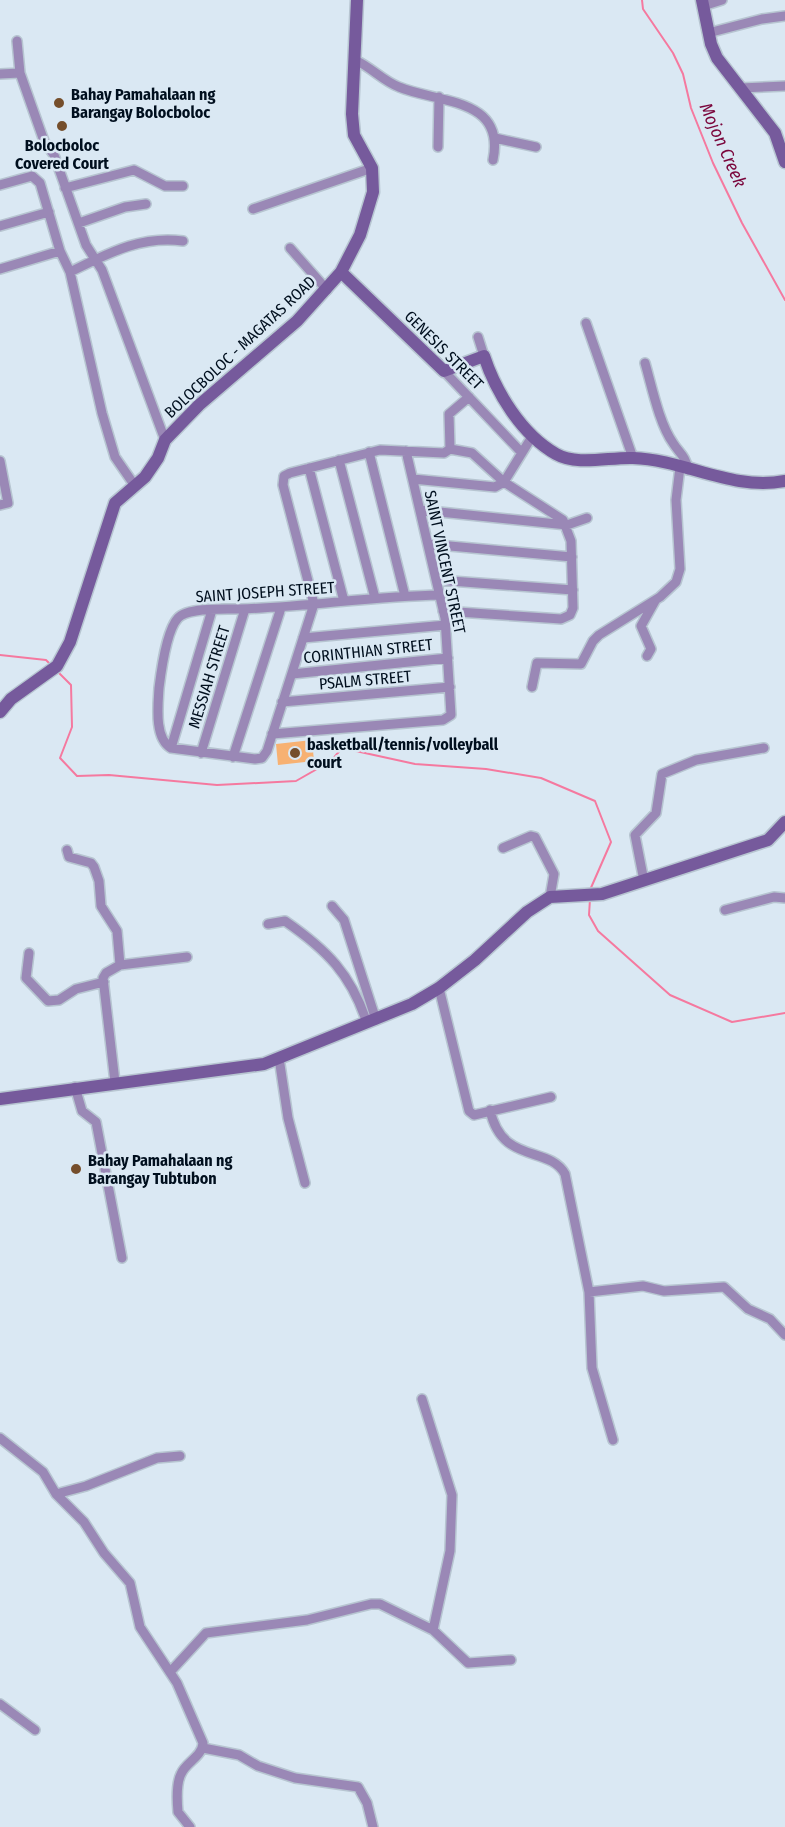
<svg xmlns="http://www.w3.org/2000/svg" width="785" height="1827" font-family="'Fira Sans Condensed',sans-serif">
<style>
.green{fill:#f7b172}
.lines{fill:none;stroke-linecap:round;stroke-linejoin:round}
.stream{stroke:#f5799f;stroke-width:2}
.street-casing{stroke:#b7c5d1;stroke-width:12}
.secondary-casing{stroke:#b7c5d1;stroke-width:15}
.street{stroke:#9a88b6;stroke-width:9}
.secondary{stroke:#765a9c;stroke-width:12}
.poi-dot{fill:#754e2b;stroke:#dae8f3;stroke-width:2}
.labels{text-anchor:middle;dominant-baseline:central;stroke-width:5;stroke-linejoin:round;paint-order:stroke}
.poi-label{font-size:16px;font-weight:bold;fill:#000f1e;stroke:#dae8f3;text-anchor:start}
.street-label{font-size:16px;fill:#000f1e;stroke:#dae8f3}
.water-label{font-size:18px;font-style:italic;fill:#7a053b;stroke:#dae8f3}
</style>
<rect width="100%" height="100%" fill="#dae8f3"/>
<!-- green -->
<path class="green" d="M 312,740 L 314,761 L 278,765 L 276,744 Z"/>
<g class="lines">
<!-- stream -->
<path class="stream" d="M 642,0 L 643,9 L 673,53 L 683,74 L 691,108 L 713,163 L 742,223 L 785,300
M 0,655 L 46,660 L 51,665
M 58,672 L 71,685 L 72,727 L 60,758 L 77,776 L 109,775 L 217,785 L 296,781 L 331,761 L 342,748 L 415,764 L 486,769 L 541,778 L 595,801 L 611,842 L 590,890
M 590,899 L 589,915 L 598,931 L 670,995 L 732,1022 L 785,1013"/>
<defs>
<path id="street" d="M 703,6 L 722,0
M 708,33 L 762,19 L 785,16
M 17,41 L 20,73 L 44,141 L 54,155 L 86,245 L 102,270 L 165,440
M 355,60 C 371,67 383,81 399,87 C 437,103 506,97 493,160
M 0,74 L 20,73
M 740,88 L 785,86
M 495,138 L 536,147
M 438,147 L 439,97
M 0,185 L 32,176 L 40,183 L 60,251 L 70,272 L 102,413 L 115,457 L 135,486
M 65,188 L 134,170 L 165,186 L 183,186
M 253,209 L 372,168
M 79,223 L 125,207 L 146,204
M 0,226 L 49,212
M 290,248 L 327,290
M 0,269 L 60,251
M 70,272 C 107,254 141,235 183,241
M 586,323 L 633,458
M 478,337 L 484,356
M 645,363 C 652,387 659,423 673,443 C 679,453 686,456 688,470
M 444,371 L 522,453
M 450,449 L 449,414 L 469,397
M 369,452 L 405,596
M 339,460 L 375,598
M 0,461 L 8,503 L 0,505
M 309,468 L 344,601
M 413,479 L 495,487 L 504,482 L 533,435
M 420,510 L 567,525 L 587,518
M 428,544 L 572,557
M 437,580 L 573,590
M 440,595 C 373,596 307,607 240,609 C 225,609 188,607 178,618 C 166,631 161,672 159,688 C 158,705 154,738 171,748 L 255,759 L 262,758 L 267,751 L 314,604 L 283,485 L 284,476 L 290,473 L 380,450 L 444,453 L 450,449
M 443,611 L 561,619 L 570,615 L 573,608 L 571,541 L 563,520 L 504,482 L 472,453 L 450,449
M 303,638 L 446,625
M 647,656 L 651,649 L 641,626 L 655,601
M 292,674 L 448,658
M 532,687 L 537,663 L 581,664 L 593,641 L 599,635 L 660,597 L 676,582 L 680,569 L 676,500 L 680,467
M 282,702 L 450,687
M 272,734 L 443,720 L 451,715 L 445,618 L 406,451
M 171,748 L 212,610
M 201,753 L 245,609
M 233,757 L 281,608
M 503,848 L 531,836 L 535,837 L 554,874 L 550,897
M 67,850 L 69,857 L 91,863 L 94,867 L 99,881 L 101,906 L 117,931 L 120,965 L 106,973 L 103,978 L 115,1082
M 644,881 L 635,835 L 656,813 L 662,774 L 696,760 L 764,748
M 332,906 L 344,920 L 376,1020
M 725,910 L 774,897 L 785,898
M 268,924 L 285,921 C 327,950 351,974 367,1023
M 29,953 L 26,978 L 48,1001 L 59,1000 L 76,989 L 104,982
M 120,965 L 187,957
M 439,988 L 469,1111 L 474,1115 L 551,1097
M 279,1058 L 288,1118 L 305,1183
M 75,1087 L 82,1111 L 96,1122 L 122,1258
M 490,1110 C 502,1165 549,1145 565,1174 L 589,1292 L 643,1286 L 664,1291 L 724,1287 L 748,1309 L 770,1319 L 785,1335
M 589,1292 L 592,1368 L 613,1440
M 422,1399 L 452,1495 L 450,1551 L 433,1630
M 0,1438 L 43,1472 L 56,1494 L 84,1522 L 104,1553 L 130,1583 L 140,1627 L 177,1683 L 203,1743 C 202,1757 186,1762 181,1774 C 176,1784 177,1801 178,1812 L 190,1827
M 56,1494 L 86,1486 L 157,1458 L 180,1456
M 171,1671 L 206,1633 L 307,1620 L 371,1604 L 380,1604 L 433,1630 L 468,1663 L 511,1660
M 0,1704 L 35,1730
M 203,1748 L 239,1755 L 258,1766 L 295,1778 L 358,1787 L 367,1803 L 373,1827"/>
<path id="secondary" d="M 702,0 L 711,44 L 717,58 L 775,133 L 785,162
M 341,272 L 444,371 L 484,356 C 496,392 521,434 556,454 C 577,466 609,457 633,458 C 686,460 731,491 785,481
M 0,712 L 11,699 L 57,666 L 70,642 L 115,503 L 145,477 L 158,458 L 165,440 L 199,405 L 297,321 L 341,272 L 360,235 L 373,192 L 372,168 L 354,135 L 352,114 L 357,0
M 0,1099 L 264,1064 L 412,1004 L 439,988 L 475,960 L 527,912 L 550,897 L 602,894 L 768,840 L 785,822"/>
</defs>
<!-- street casing -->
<use href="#street" class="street-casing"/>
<!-- secondary casing -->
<use href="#secondary" class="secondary-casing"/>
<!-- street -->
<use href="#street" class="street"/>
<!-- secondary -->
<use href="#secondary" class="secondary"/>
</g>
<!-- markers -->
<g class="poi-dot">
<circle cx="59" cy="103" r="6"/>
<circle cx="62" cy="126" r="6"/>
<circle cx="295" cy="753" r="6"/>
<circle cx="76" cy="1169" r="6"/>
</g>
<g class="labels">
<!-- poi labels -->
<g class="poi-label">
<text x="71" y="94">Bahay Pamahalaan ng<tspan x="71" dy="18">Barangay Bolocboloc</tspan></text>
<text x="62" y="145" text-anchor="middle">Bolocboloc<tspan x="62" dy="18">Covered Court</tspan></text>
<text x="307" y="744">basketball/tennis/volleyball<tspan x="307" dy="18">court</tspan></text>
<text x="88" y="1160">Bahay Pamahalaan ng<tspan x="88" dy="18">Barangay Tubtubon</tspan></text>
</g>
<!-- street labels -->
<g class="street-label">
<text transform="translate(240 347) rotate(-43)">BOLOCBOLOC - MAGATAS ROAD</text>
<text transform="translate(444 350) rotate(45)">GENESIS STREET</text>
<text transform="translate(445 562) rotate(78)">SAINT VINCENT STREET</text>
<text transform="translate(265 592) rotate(-4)">SAINT JOSEPH STREET</text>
<text transform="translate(368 651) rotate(-6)">CORINTHIAN STREET</text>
<text transform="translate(209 677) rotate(-73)">MESSIAH STREET</text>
<text transform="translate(365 680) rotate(-5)">PSALM STREET</text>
</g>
<!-- water labels -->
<g class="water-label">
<text transform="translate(723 145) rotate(66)">Mojon Creek</text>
</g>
</g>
</svg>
